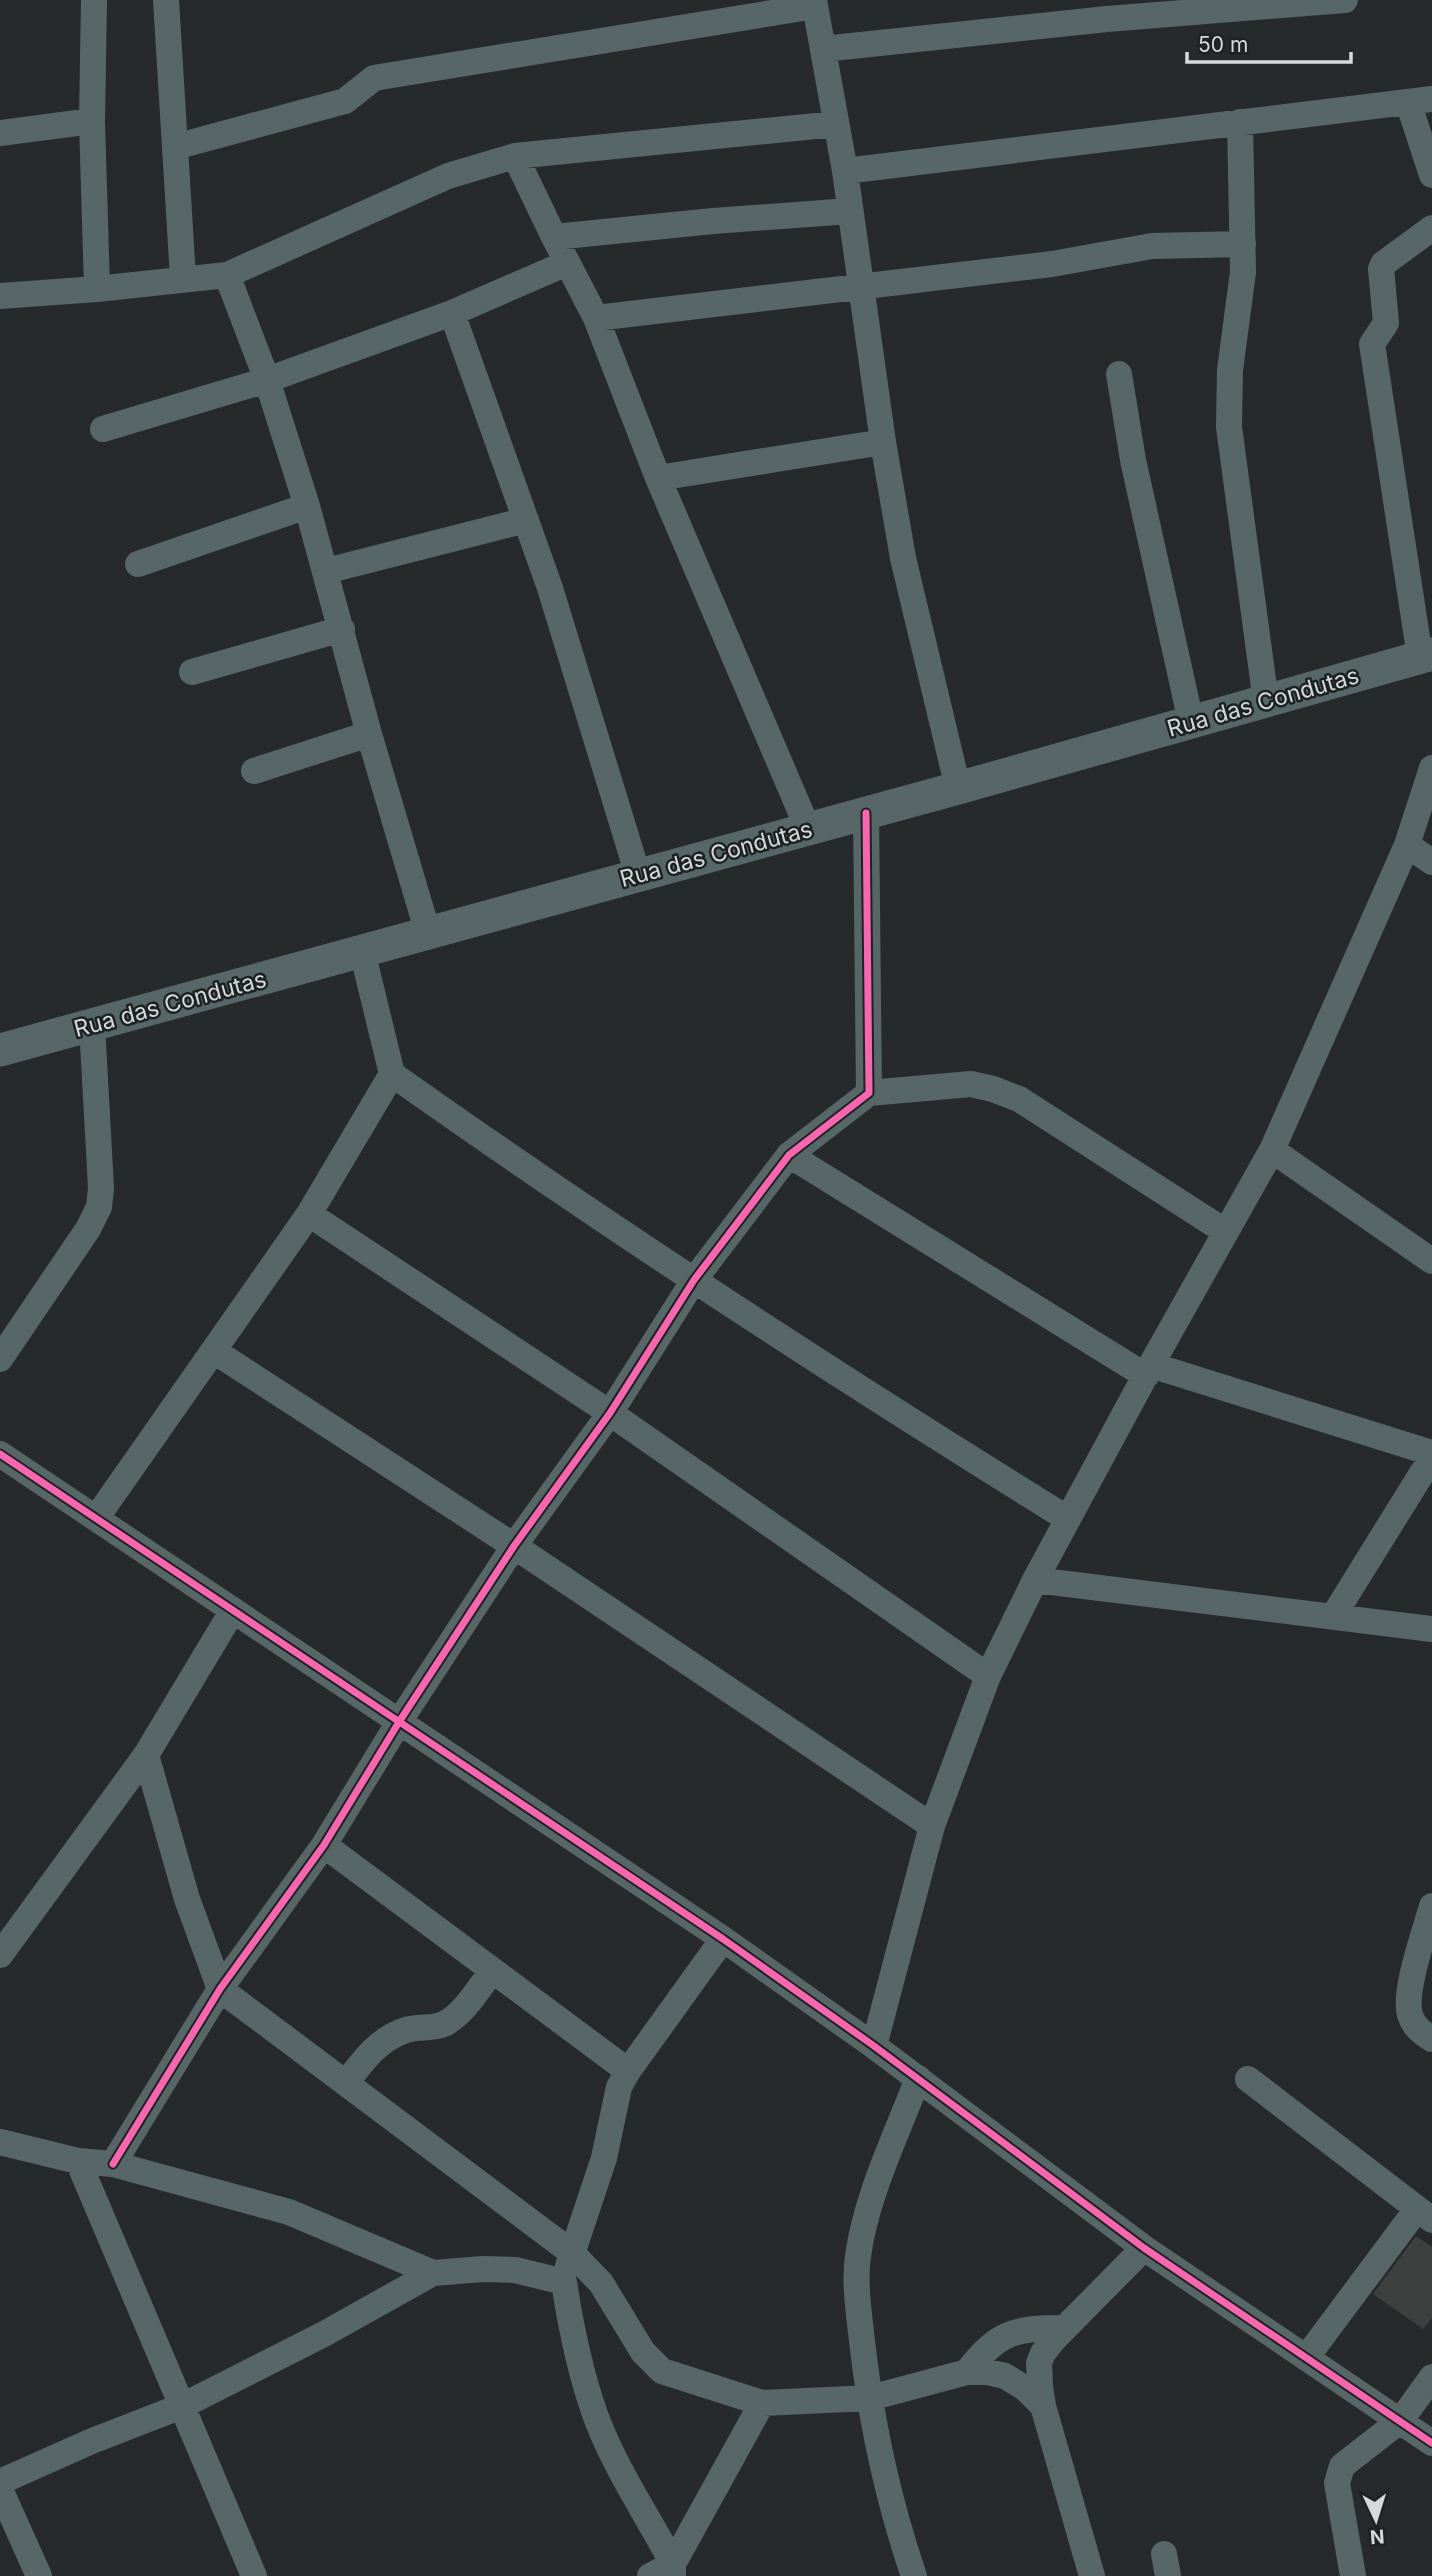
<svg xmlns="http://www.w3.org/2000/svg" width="1432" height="2576" font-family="Inter,sans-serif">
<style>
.building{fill:#3e4040}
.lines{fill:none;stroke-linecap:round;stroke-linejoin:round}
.minor{stroke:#576767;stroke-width:26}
.tertiary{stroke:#576767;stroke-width:33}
.cycleway-casing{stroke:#1d2222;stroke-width:11}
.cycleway{stroke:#f766af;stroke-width:7}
.labels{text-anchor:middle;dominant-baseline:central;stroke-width:5;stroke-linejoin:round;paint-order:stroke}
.street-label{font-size:23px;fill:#d6d9d9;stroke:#1d2222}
</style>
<rect width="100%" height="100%" fill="#272a2a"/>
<!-- building -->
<path class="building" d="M 1416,2236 L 1432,2247 L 1432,2318 L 1423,2329 L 1373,2294 Z"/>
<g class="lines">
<!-- minor -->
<path class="minor" d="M 94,0 L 92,121 L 97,289
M 166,0 L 183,278
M 814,0 L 845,171 L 883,442 L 903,558 L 958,788
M 823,49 L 1107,19 L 1345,0
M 1408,102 L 1432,175
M 1240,122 L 1243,272 L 1230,370 L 1229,427 L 1266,702
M 0,133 L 92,121
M 175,147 L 345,101 L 374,78 L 380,77 L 815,6
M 515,156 L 554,237 L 596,318 L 658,478 L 808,829
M 845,171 L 1432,99
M 554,237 L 713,221 L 850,211
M 227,275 L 267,380 L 307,506 L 369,734 L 428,933
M 0,296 L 97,289 L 227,275 L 448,176 L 515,156 L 836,124
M 452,313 L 550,588 L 638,875
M 596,318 L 1052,264 L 1152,246 L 1243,244
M 1119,374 L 1133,460 L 1191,722
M 103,429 L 267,380 L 452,313 L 567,263
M 658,478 L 883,442
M 138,564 L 307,506
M 326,571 L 526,520
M 1420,657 L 1372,344 L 1386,323 L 1381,269 L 1383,264 L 1432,228
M 192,672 L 342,629
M 254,771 L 369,734
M 1407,845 L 1432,862
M 392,1074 C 612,1230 839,1377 1068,1519
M 869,1093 L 971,1084 L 993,1089 L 1019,1099 L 1226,1232
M 1272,1150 L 1432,1261
M 789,1155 L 1146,1376
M 309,1214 L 610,1413 L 988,1676
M 214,1351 L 514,1546 L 932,1826
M 0,1359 L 88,1229 L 99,1207 L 101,1188 L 92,1025
M 1151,1365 L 1432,1453
M 0,1454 L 723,1939 L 874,2046 L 1144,2248 L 1432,2443
M 97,1517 L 309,1214 L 392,1074 L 362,951
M 1035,1580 L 1432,1629
M 1334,1615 L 1432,1457
M 146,1755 L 187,1899 L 220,1989 L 571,2252 L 601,2283 L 643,2352 L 662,2371 L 762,2403 L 870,2398 L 967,2372 L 988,2372 L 1005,2376 L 1026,2389 L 1043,2406
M 324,1845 L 628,2071
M 1432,1906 C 1425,1931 1403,1992 1410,2015 C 1414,2027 1422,2033 1432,2039
M 0,1955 L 146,1755 L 233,1610
M 874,2046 L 932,1826 L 988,1676 L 1035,1580 L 1151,1365 L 1272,1150 L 1407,845 L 1432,768
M 1248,2079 L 1432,2220
M 346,2083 C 363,2061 378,2039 406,2030 C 418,2026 433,2029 444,2024 C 464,2014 479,1988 492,1971
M 0,2142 L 78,2161 L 113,2164 L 289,2212 L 433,2273 L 483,2269 L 515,2270 L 564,2282 C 571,2328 580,2373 596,2417 C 615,2468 647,2515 673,2564 L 673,2576
M 78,2161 L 254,2576
M 113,2164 L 220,1989 L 324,1845 L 399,1722 L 514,1546 L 610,1413 L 694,1280 L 789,1155 L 869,1093 L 866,813
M 568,2266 L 604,2158 L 619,2087 L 628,2071 L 723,1939
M 1306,2358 L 1417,2209
M 967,2372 C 998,2332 1014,2328 1064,2328
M 0,2482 L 92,2441 L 182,2406 L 324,2334 L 433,2273
M 0,2489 L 39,2576
M 1164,2554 L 1168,2576
M 650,2576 L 673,2564 L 762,2403
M 914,2576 C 888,2500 871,2421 862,2341 C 859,2313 854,2283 858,2256 C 866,2196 897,2134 918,2078
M 1092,2576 L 1043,2406 L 1040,2387 L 1039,2363 L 1043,2353 L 1055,2338 L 1144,2248
M 1353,2576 L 1337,2483 L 1342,2466 L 1401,2420 L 1432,2377"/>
<!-- tertiary -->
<path class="tertiary" d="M 0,1050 L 958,788 L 1432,654"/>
<defs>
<path id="cycleway" d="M 0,1454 L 723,1939 L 874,2046 L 1144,2248 L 1432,2443
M 113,2164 L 220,1989 L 324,1845 L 399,1722 L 514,1546 L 610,1413 L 694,1280 L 789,1155 L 869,1093 L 866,813"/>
</defs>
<!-- cycleway casing -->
<use href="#cycleway" class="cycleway-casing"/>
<!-- cycleway -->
<use href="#cycleway" class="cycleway"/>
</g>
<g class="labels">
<!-- street labels -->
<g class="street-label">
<text transform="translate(1263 702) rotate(-16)">Rua das Condutas</text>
<text transform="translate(716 854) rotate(-15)">Rua das Condutas</text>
<text transform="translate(170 1004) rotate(-15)">Rua das Condutas</text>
</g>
</g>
<!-- north arrow -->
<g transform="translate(1376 2520) rotate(176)" stroke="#1d2222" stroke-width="5" paint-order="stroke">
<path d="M0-5L12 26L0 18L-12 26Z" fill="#d6d9d9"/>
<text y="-10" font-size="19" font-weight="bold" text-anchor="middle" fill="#d6d9d9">N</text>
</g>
<!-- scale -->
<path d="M1187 52v10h164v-10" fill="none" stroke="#d6d9d9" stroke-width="3.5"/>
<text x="1198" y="52" font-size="21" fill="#d6d9d9" stroke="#1d2222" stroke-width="5" paint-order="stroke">50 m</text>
</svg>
